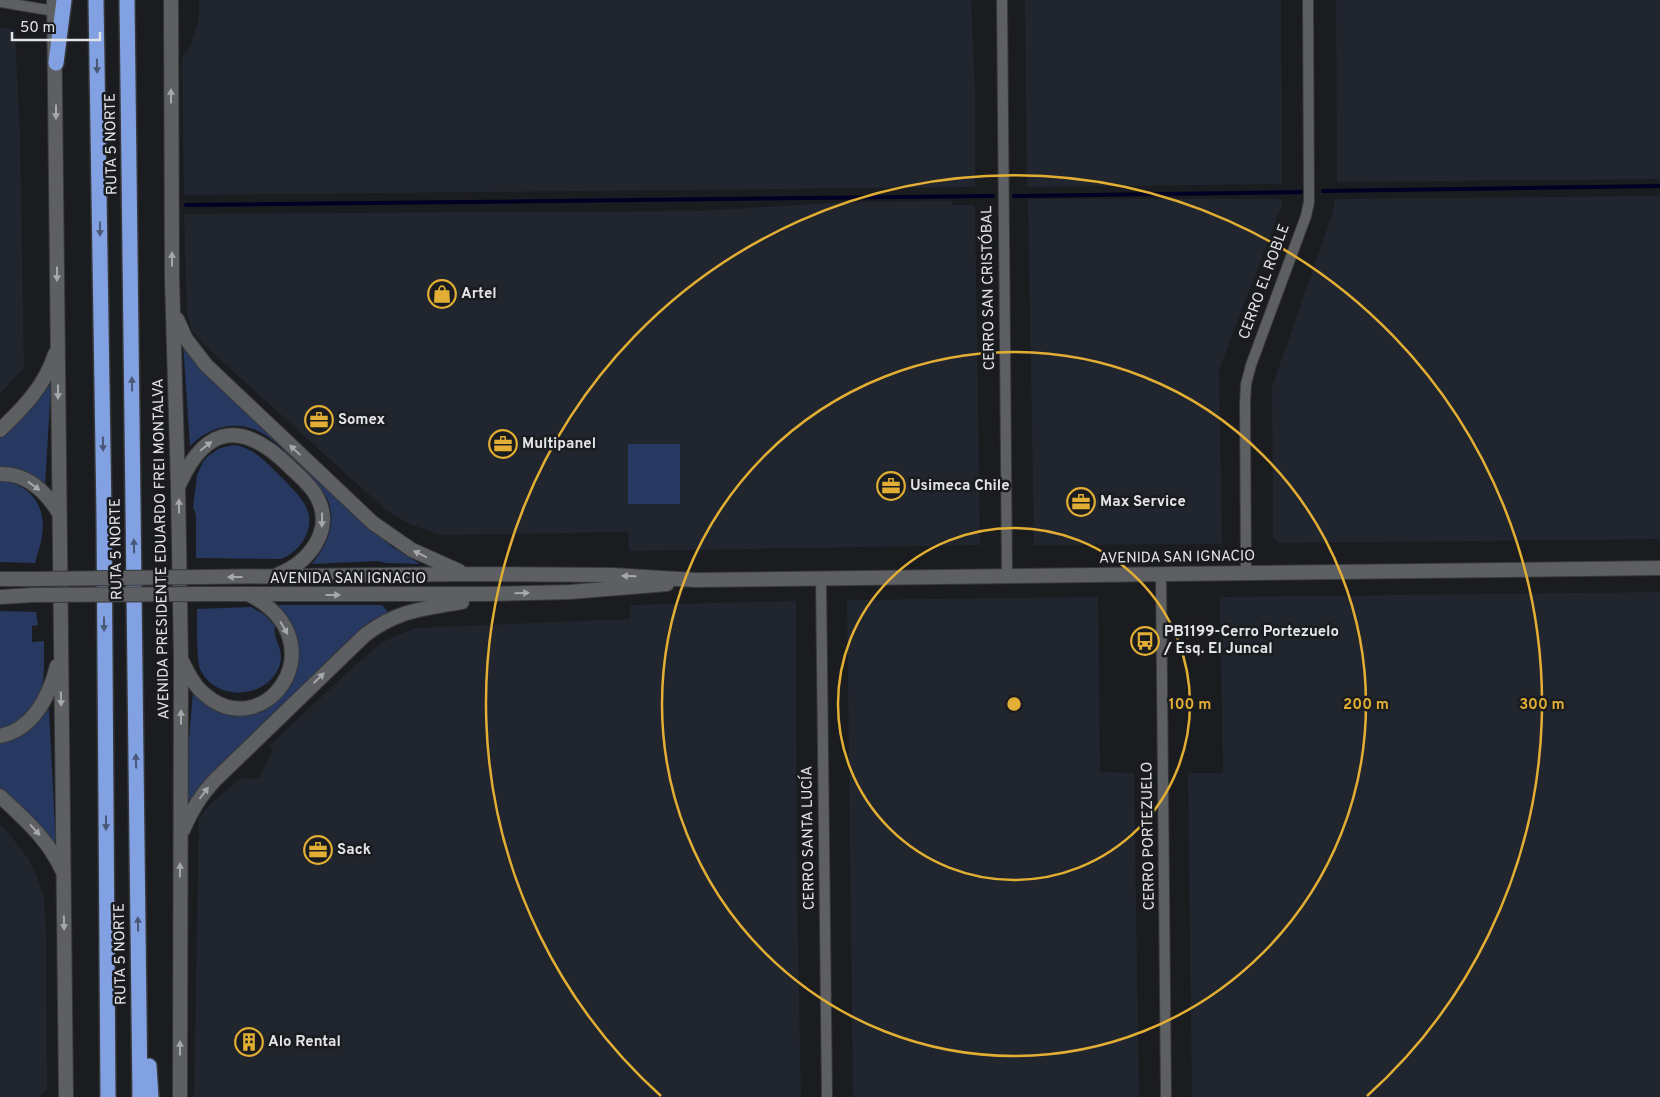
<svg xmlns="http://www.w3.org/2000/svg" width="1660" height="1097" font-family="Overpass,sans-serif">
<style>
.built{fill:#21252e}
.green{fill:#273960}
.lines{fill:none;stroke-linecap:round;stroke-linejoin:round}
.stream{stroke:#000025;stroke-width:4}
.minor-casing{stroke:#37383a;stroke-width:12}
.secondary-casing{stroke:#37383a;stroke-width:16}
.motorway-casing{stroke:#37383a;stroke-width:18}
.minor{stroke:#5d5f63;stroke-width:10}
.secondary{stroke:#5d5f63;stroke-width:14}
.motorway{stroke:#82a1e3;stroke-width:15}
.secondary-bridge-casing{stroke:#37383a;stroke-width:16;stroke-linecap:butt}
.secondary-bridge{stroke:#5d5f63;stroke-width:14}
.oneway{fill:#495877}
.oneway2{fill:#a7a8ac}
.ring{fill:none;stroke:#e2af34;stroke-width:2.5}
.labels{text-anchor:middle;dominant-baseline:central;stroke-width:5;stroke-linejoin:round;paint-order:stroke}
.street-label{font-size:15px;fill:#e3e4e7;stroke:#1b1c1f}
.poi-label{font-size:15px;font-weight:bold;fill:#e3e4e7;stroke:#1b1c1f;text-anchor:start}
.centre{fill:#e2af34;stroke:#1b1c1f;stroke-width:2.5}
.ring-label{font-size:15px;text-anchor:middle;font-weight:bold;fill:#e2af34;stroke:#1b1c1f;stroke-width:5;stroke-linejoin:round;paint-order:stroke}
</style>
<rect width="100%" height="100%" fill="#1b1c1f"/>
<!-- built -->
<path class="built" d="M 199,0 L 971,0 L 975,89 L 975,187 L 184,195 L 182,56 L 190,47 L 199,18 Z
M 1025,0 L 1281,0 L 1282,184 L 1027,187 Z
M 1336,0 L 1660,0 L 1660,179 L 1337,182 Z
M 0,27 L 15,29 L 20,137 L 24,367 L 0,394 Z
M 1660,196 L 1660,539 L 1279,543 L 1273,538 L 1272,387 L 1332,215 L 1335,199 Z
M 1028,199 L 1282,199 L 1282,205 L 1219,370 L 1222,544 L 1034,545 Z
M 951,201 L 952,205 L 975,205 L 980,545 L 629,551 L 628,532 L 441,535 L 409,524 L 386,510 L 203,344 L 192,331 L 187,313 L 184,214 L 700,211 L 847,202 Z
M 1660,592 L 1660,1097 L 1192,1097 L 1188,773 L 1223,773 L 1220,597 Z
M 1098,597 L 1100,772 L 1134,773 L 1139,1097 L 853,1097 L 847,600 Z
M 796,601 L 797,894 L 801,1097 L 194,1097 L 199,818 L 209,805 L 241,778 L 259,779 L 273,750 L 269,746 L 362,659 L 383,642 L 415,628 L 629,619 L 631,605 Z
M 0,825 L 8,832 L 30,861 L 36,874 L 44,897 L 46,934 L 47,1089 L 40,1097 L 0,1097 Z"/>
<!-- green -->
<path class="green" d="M 183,344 L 241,408 L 391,546 L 420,564 L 386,563 L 378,561 L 312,564 C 325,547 335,529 330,507 C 327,491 310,476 298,465 C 287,454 274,439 260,432 C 236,419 208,427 190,446 Z
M 51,384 L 45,486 C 31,471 19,468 0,466 L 0,438 L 30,410 Z
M 628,444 L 680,444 L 680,504 L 628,504 Z
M 234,445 C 251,447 263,459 275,471 C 285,481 296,491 304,503 C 318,525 302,551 281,559 L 196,558 L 196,515 L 193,507 L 197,475 L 203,462 L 208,456 L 220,448 Z
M 0,481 C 30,483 47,506 42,536 C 41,545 37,554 35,563 L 0,562 Z
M 277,605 L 382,605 L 388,612 L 369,622 L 352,637 L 213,772 L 192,799 L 187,800 L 188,752 L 193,692 C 204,701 214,710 228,714 C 243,717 257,713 269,706 C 308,684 307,635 277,605 Z
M 251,607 L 265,615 L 275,626 C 272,641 286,648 279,667 C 266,699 217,702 201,671 C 196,662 197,622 197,609 Z
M 0,611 L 36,612 L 38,625 L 32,626 L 32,642 L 44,641 C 44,671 47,701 22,722 C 16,727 7,729 0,732 Z
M 49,709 L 56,848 L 0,790 L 0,743 C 21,741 36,724 49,709 Z"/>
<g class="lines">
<!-- stream -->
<path class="stream" d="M 1323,191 L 1660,186
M 1014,196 L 1301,192
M 186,205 L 993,196"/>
<defs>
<path id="minor" d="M 1002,0 L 1007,577
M 0,2 L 54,11
M 1246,574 L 1245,403 L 1246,384 L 1251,365 L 1306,216 L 1309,202 L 1308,0
M 1161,575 L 1166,1097
M 821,579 L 827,1097"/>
<path id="secondary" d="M 54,0 L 66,1097
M 171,0 L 172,279 L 178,486 L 181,660 L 180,1097
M 177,319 L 186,339 L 206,365 L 373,523 L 412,550 L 459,571
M 0,430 C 23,408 45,386 55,354
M 0,474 C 27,473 46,492 59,513
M 180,483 C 207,423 244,422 289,466 C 299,476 311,485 317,497 C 335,531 308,563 277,575
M 200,577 L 464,574 L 612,575 L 695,580 L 1660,568
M 0,579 L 32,579
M 201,594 L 487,594 L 570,592 L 667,584
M 0,597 L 32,595
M 182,661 C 187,671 192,682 200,690 C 262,752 342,643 250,595
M 0,736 C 34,729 49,697 57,666
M 0,796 C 24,819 48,839 62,870
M 183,830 C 191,811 200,796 214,781 L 365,635 C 398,610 423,609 462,602"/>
<path id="motorway" d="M 96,0 L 104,516 L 108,1097
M 127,0 L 140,1097
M 56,63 L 64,0
M 149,1066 L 151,1097"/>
</defs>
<!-- minor casing -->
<use href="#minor" class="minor-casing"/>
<!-- secondary casing -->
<use href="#secondary" class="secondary-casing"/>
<!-- motorway casing -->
<use href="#motorway" class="motorway-casing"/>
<!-- minor -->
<use href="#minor" class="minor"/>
<!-- secondary -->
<use href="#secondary" class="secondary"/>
<!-- motorway -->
<use href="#motorway" class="motorway"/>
<defs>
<path id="secondary-bridge" d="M 32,579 L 200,577
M 32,595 L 201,594"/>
</defs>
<!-- secondary-bridge casing -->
<use href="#secondary-bridge" class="secondary-bridge-casing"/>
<!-- secondary-bridge -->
<use href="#secondary-bridge" class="secondary-bridge"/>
</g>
<!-- one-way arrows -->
<defs><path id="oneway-solid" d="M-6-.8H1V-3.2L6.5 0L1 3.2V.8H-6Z" transform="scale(1.25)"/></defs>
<g class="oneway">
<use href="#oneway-solid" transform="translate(97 66) rotate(89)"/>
<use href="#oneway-solid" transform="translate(100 229) rotate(89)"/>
<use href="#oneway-solid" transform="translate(132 384) rotate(-91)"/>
<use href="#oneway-solid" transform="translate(103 444) rotate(89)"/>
<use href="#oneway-solid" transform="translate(134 546) rotate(-91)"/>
<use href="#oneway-solid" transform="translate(104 624) rotate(90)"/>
<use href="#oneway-solid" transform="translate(136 761) rotate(-91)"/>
<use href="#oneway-solid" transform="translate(106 823) rotate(90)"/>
<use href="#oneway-solid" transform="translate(138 924) rotate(-91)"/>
</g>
<g class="oneway2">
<use href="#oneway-solid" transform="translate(171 96) rotate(-90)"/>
<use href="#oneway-solid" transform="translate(56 112) rotate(90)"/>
<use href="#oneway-solid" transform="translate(172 259) rotate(-90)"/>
<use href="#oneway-solid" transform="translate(57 274) rotate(90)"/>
<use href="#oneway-solid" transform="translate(58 392) rotate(90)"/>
<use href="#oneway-solid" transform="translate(206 446) rotate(-39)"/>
<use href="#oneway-solid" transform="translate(295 450) rotate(-137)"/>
<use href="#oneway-solid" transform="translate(34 486) rotate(36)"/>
<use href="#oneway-solid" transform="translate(179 506) rotate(-91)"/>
<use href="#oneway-solid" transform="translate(322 520) rotate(91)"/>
<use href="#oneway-solid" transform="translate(420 554) rotate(-154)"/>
<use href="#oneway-solid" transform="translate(629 576) rotate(-178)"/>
<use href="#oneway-solid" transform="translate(235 577) rotate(180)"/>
<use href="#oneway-solid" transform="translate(522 593) rotate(-2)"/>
<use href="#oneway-solid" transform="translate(333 595)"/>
<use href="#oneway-solid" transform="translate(284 628) rotate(60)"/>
<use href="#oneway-solid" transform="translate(319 678) rotate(-44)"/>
<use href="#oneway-solid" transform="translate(61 699) rotate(89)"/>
<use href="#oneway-solid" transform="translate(181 717) rotate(-90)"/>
<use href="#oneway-solid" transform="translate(204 793) rotate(-53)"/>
<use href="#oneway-solid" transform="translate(35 830) rotate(48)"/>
<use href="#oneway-solid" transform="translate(180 870) rotate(-89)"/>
<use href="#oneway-solid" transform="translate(64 923) rotate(89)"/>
<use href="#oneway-solid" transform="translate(180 1048) rotate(-90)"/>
</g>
<!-- distance rings -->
<g class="ring">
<circle cx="1014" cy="704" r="176"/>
<circle cx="1014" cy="704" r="352"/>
<path d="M661 1096A528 528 0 1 1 1367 1096"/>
</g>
<!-- icons -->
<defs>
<symbol id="shop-ring" viewBox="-11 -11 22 22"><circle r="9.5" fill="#1b1c1f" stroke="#e2af34" stroke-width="1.5"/><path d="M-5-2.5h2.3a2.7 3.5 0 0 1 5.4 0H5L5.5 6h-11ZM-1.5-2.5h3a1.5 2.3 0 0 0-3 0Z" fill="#e2af34"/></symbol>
<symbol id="office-ring" viewBox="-11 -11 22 22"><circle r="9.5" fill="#1b1c1f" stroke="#e2af34" stroke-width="1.5"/><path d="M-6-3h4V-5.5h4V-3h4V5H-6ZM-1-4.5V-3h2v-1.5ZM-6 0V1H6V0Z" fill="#e2af34"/></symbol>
<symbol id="bus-ring" viewBox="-11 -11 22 22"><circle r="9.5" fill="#1b1c1f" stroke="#e2af34" stroke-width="1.5"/><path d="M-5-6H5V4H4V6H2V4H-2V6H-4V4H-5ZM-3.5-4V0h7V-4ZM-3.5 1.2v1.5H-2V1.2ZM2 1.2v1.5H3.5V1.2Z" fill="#e2af34"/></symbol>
<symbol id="building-ring" viewBox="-11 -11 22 22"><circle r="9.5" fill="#1b1c1f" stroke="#e2af34" stroke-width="1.5"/><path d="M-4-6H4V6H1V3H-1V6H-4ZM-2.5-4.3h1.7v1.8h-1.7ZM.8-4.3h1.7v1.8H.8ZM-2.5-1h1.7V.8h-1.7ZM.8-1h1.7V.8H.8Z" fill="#e2af34"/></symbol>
</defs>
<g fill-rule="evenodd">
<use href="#shop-ring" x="426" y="278" width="32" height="32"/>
<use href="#office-ring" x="303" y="404" width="32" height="32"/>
<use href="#office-ring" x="487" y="428" width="32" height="32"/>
<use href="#office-ring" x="875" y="470" width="32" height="32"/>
<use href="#office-ring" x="1065" y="486" width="32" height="32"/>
<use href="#bus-ring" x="1129" y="625" width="32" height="32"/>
<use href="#office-ring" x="302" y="834" width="32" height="32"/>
<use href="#building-ring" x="233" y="1026" width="32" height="32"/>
</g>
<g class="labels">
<!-- street labels -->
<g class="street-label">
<text transform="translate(112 144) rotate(-91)">RUTA 5 NORTE</text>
<text transform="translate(1265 282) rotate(-70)">CERRO EL ROBLE</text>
<text transform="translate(989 288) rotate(-91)">CERRO SAN CRISTÓBAL</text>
<text transform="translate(117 549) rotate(-91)">RUTA 5 NORTE</text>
<text transform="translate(162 549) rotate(-91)">AVENIDA PRESIDENTE EDUARDO FREI MONTALVA</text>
<text transform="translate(1177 558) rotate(-1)">AVENIDA SAN IGNACIO</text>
<text x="348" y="579">AVENIDA SAN IGNACIO</text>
<text transform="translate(1149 836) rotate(-91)">CERRO PORTEZUELO</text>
<text transform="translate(809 838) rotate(-91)">CERRO SANTA LUCÍA</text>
<text transform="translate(121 954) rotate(-91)">RUTA 5 NORTE</text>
</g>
<!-- poi labels -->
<g class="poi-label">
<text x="461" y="294">Artel</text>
<text x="338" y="420">Somex</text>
<text x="522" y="444">Multipanel</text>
<text x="910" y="486">Usimeca Chile</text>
<text x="1100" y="502">Max Service</text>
<text x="1164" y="632">PB1199-Cerro Portezuelo<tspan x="1164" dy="17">/ Esq. El Juncal</tspan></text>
<text x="337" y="850">Sack</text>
<text x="268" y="1042">Alo Rental</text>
</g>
</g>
<circle cx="1014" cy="704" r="8" class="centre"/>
<g class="ring-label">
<text x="1190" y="709">100 m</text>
<text x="1366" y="709">200 m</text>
<text x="1542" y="709">300 m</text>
</g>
<!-- scale -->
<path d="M12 32v8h88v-8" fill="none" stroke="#e3e4e7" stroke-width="2.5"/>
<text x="20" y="32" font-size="15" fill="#e3e4e7" stroke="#1b1c1f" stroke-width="4" paint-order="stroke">50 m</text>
</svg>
